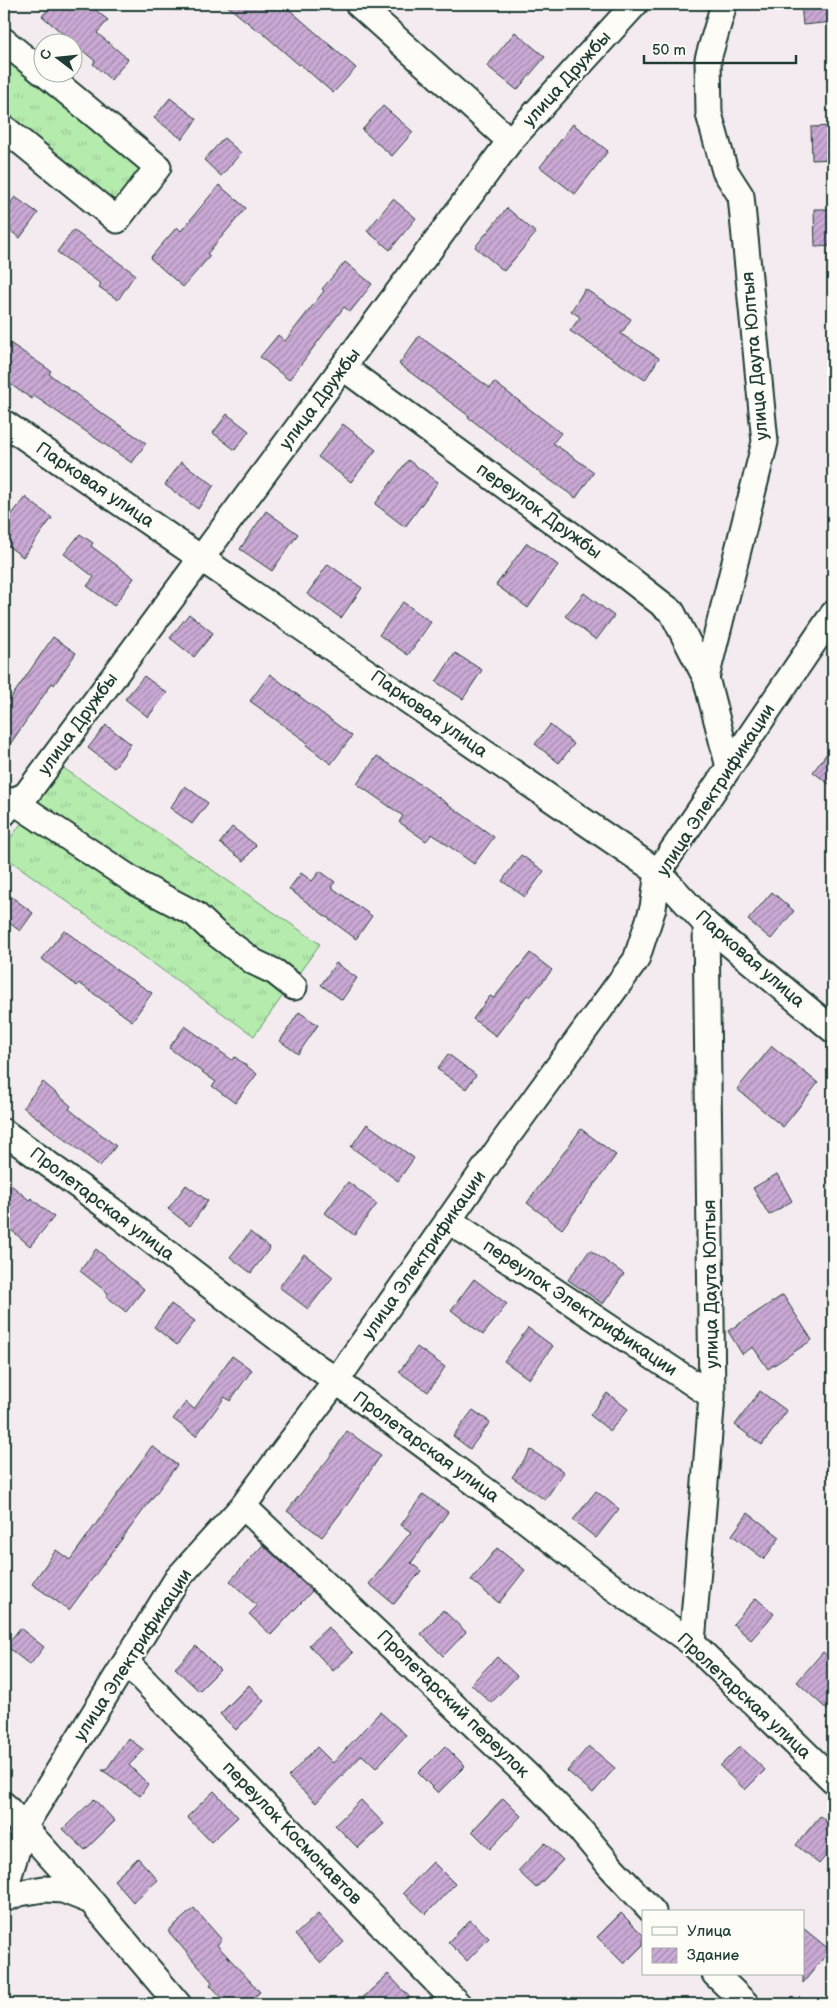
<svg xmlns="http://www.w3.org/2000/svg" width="837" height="2008" font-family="'Balsamiq Sans',sans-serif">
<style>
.grass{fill:url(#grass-tufts);stroke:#6a9470}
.building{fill:url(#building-hatch);stroke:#1f3d34}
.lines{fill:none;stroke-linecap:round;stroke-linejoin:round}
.street-casing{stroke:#1f3d34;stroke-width:29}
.street{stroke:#fdfcf7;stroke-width:25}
.labels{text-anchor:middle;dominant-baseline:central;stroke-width:4.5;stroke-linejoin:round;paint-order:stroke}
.street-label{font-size:18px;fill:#1f3d34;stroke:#fdfcf7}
</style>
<defs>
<pattern id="grass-tufts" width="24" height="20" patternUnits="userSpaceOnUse" patternTransform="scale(1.25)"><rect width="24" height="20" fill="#b5ebad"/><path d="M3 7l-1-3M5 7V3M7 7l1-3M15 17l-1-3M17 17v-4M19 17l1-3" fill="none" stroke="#9bca95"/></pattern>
<pattern id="building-hatch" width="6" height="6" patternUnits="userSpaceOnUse" patternTransform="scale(1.25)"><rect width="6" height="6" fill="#caa9d4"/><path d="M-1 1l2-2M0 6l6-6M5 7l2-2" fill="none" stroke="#a38bad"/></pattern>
</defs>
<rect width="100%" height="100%" fill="#f3ebf0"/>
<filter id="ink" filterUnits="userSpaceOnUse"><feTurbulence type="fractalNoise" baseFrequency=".02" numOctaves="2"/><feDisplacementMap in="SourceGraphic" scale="10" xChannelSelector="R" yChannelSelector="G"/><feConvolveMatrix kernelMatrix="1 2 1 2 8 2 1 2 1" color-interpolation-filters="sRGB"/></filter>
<g filter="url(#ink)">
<!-- grass -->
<path class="grass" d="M 4,28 L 170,165 L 117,230 L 4,146 Z
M 62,767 L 320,944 L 254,1036 L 4,856 L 4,847 Z"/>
<!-- building -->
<path class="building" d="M 53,4 L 88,4 L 108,20 L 97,33 L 128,59 L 111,80 L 93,64 L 95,61 L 42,16 Z
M 225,4 L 283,4 L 356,68 L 333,93 L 300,64 L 299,65 L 259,30 L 258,31 Z
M 801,4 L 833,4 L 833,22 L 803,25 Z
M 515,32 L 545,57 L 517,90 L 487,66 Z
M 170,98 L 197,119 L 182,139 L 154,118 Z
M 383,106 L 413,132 L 392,156 L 362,130 Z
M 573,124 L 608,151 L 575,194 L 540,167 Z
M 833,126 L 833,159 L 812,160 L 811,127 Z
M 224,138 L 241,153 L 221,176 L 204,160 Z
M 219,185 L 246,208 L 207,254 L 210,256 L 183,287 L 150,258 L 177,227 L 181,231 Z
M 15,197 L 38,213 L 20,238 L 4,226 L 4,212 Z
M 393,199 L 416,218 L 390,250 L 367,231 Z
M 507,208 L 536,233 L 504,271 L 475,247 Z
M 814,209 L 833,209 L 833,246 L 815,247 Z
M 73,230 L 135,274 L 118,300 L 99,287 L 101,284 L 57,252 Z
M 345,262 L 372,284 L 350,312 L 344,307 L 289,380 L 260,357 L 278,335 L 285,341 L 324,291 L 322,289 Z
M 585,289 L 631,319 L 621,334 L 659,358 L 645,380 L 570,331 L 580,317 L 571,311 Z
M 419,336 L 490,388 L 494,382 L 561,433 L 553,443 L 594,472 L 576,498 L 544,476 L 468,417 L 469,416 L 399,364 Z
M 4,339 L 51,371 L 49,374 L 97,410 L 146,443 L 132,463 L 34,396 L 32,399 L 4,380 Z
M 227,414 L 249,431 L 235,450 L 213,433 Z
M 343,424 L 376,450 L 351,482 L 318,457 Z
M 408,460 L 438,482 L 405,527 L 375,504 Z
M 181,462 L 214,485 L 198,509 L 165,485 Z
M 25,497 L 52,518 L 23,557 L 4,543 L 4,525 Z
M 266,511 L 298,534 L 272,571 L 240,549 Z
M 80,534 L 93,543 L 91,546 L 134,578 L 114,606 L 87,586 L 94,577 L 64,554 Z
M 527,543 L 558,565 L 528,608 L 496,585 Z
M 328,564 L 362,588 L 341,618 L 307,594 Z
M 584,593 L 614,616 L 596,640 L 565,616 Z
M 403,602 L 431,622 L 408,655 L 379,635 Z
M 189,614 L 213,633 L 194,657 L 170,638 Z
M 53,637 L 76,653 L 54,685 L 52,683 L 4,753 L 4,708 Z
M 455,653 L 482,670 L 463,699 L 436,682 Z
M 270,674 L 352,736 L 331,764 L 306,745 L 308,743 L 250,701 Z
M 144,676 L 167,693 L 148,717 L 125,699 Z
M 106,725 L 131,744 L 114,768 L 88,748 Z
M 550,725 L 574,744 L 559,763 L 535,744 Z
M 833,745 L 833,787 L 813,772 Z
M 377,756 L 424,787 L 494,837 L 474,864 L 432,834 L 426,841 L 399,822 L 403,816 L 357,784 Z
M 185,786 L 208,803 L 192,824 L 170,808 Z
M 232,827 L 256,845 L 244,861 L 220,843 Z
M 521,855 L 544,871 L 525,897 L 502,881 Z
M 320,871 L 335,882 L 331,887 L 372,916 L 356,939 L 289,889 L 301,873 L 312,881 Z
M 4,891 L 33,913 L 20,931 L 4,919 Z
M 772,892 L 794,911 L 771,939 L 748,920 Z
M 64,930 L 118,971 L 152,993 L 132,1021 L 79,983 L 77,986 L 42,959 Z
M 530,953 L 552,970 L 530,997 L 527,995 L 496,1036 L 473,1019 L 490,996 L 494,998 Z
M 336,963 L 357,978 L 342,1000 L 321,985 Z
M 299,1012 L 318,1025 L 298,1054 L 280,1041 Z
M 185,1026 L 232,1060 L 235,1057 L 257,1074 L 235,1103 L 212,1086 L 216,1082 L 169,1048 Z
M 772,1046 L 818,1083 L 783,1127 L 737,1089 Z
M 448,1054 L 476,1075 L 466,1089 L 437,1069 Z
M 43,1082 L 71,1106 L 69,1109 L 116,1146 L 100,1166 L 23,1107 Z
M 367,1124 L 414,1158 L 398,1181 L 351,1147 Z
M 581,1129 L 616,1155 L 562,1229 L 527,1203 Z
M 777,1174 L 792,1201 L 769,1215 L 753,1188 Z
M 4,1179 L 29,1200 L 31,1198 L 54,1217 L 30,1246 L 4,1224 Z
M 348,1182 L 377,1204 L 354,1235 L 325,1213 Z
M 186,1185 L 208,1201 L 190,1226 L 168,1209 Z
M 250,1232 L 270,1248 L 251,1273 L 230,1257 Z
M 96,1249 L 144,1289 L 126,1312 L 106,1296 L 108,1293 L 80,1271 Z
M 590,1250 L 624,1274 L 603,1304 L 568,1280 Z
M 304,1254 L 333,1277 L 308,1309 L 279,1287 Z
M 474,1279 L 507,1304 L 483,1335 L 451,1310 Z
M 783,1295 L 812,1340 L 768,1369 L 753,1347 L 742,1354 L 728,1331 Z
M 171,1304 L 195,1321 L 177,1345 L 154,1327 Z
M 528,1328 L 553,1346 L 529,1379 L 504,1361 Z
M 417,1347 L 445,1367 L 428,1392 L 399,1372 Z
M 232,1356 L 252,1370 L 230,1401 L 225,1397 L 196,1436 L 173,1419 L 186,1402 L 194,1409 Z
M 760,1391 L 787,1411 L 762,1445 L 735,1425 Z
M 607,1393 L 628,1409 L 610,1431 L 590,1415 Z
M 473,1410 L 490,1422 L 470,1449 L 453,1436 Z
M 347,1431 L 381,1455 L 349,1502 L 322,1537 L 287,1511 L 329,1458 Z
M 152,1446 L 177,1465 L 69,1610 L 32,1584 L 56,1550 L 70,1560 Z
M 531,1450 L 564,1472 L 545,1500 L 512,1477 Z
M 596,1491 L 619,1509 L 596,1538 L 573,1520 Z
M 423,1494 L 448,1512 L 411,1563 L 421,1571 L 394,1604 L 369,1584 L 411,1532 L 401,1525 Z
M 748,1513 L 780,1537 L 764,1559 L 732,1535 Z
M 263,1545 L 312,1591 L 271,1635 L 249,1614 L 257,1606 L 230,1581 Z
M 497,1548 L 525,1570 L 499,1603 L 471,1580 Z
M 756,1598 L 774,1614 L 751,1640 L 733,1624 Z
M 443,1610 L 466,1632 L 443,1656 L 421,1634 Z
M 328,1627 L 353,1653 L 333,1671 L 309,1645 Z
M 20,1628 L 44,1647 L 30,1665 L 6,1646 Z
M 196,1646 L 220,1670 L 199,1691 L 175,1668 Z
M 823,1652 L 833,1661 L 833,1715 L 797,1682 Z
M 497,1657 L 517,1676 L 491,1703 L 471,1684 Z
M 249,1685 L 264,1701 L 236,1730 L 220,1714 Z
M 380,1712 L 406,1735 L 376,1768 L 362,1755 L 316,1803 L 288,1777 L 317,1747 L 333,1763 Z
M 128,1738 L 144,1750 L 129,1765 L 148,1784 L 140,1796 L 102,1770 L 106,1770 Z
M 445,1746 L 465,1766 L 438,1793 L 418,1773 Z
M 589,1746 L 615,1768 L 593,1793 L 567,1771 Z
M 740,1746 L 765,1770 L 745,1790 L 720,1766 Z
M 214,1791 L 238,1817 L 211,1842 L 187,1817 Z
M 503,1798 L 521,1816 L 490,1849 L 472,1831 Z
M 94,1799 L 115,1821 L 85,1850 L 63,1829 Z
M 361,1800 L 384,1824 L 358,1848 L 335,1825 Z
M 820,1816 L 833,1827 L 833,1847 L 819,1864 L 796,1845 Z
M 545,1843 L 563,1860 L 536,1888 L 518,1871 Z
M 138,1858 L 158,1880 L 133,1902 L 114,1880 Z
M 433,1862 L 455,1884 L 426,1914 L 403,1893 Z
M 194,1908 L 222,1940 L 217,1945 L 260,1992 L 247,2004 L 228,2004 L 210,1985 L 212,1982 L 168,1931 Z
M 621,1913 L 643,1935 L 643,1945 L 624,1964 L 597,1937 Z
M 318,1914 L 344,1942 L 321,1963 L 295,1935 Z
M 470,1920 L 489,1938 L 467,1961 L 448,1942 Z
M 803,1928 L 830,1950 L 803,1983 Z
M 388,1974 L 416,2004 L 356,2004 Z"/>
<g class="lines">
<defs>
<path id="street" d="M 358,4 L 510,141
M 724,4 L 708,59 L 709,114 L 725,171 L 741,196 L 765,442 L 706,678 L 729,767
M 4,41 L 42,72
M 4,128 L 117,220 L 158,167 L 43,72
M 344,368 L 604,559 L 672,612 L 706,678
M 4,423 L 658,872 L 706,924 L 833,1030
M 13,801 L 140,885 L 195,914 L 214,932 L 254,962 L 275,972 L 294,987
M 4,813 L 13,801 L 26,795 L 510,141 L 635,4
M 4,1132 L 117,1214 L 287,1345 L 523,1518 L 611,1586 L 692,1643 L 833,1780
M 448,1220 L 712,1396
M 243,1506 L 529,1777 L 576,1825 L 611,1867 L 653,1912
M 692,1643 L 712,1396 L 706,924
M 126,1662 L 458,2004
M 4,1805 L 88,1898
M 4,1891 L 24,1827 L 177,1579 L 243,1506 L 336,1381 L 504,1141 L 636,960 L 653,908 L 658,872 L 833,614
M 4,1899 L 20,1893 L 44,1889 L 63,1890 L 91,1901 L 178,2004
M 715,1974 L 746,2004"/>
</defs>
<!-- street casing -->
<use href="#street" class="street-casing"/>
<!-- street -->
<use href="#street" class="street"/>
</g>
</g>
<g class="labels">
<!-- street labels -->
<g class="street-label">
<text transform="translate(567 79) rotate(-48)">улица Дружбы</text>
<text transform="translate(755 356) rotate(-95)">улица Даута Юлтыя</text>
<text transform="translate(320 399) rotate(-53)">улица Дружбы</text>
<text transform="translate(95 485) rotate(34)">Парковая улица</text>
<text transform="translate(539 511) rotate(36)">переулок Дружбы</text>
<text transform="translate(429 714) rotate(35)">Парковая улица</text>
<text transform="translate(78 724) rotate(-54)">улица Дружбы</text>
<text transform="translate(716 790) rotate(-57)">улица Электрификации</text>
<text transform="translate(750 959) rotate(41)">Парковая улица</text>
<text transform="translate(102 1204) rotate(37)">Пролетарская улица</text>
<text transform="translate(424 1255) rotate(-55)">улица Электрификации</text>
<text transform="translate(711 1284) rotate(-91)">улица Даута Юлтыя</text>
<text transform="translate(580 1308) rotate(34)">переулок Электрификации</text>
<text transform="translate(426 1447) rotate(36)">Пролетарская улица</text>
<text transform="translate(133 1655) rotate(-57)">улица Электрификации</text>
<text transform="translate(744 1696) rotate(43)">Пролетарская улица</text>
<text transform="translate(453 1704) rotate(44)">Пролетарский переулок</text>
<text transform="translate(292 1833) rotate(46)">переулок Космонавтов</text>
</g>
</g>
<!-- margin -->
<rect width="837" height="2008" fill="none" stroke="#fdfcf7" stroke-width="20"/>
<rect x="10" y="10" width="817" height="1988" fill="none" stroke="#1f3d34" stroke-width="2" filter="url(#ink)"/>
<!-- legend -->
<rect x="642" y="1910" width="162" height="65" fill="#fdfcf7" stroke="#a4b0a9"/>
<rect x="652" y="1927" width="25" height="8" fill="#fdfcf7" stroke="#a4b0a9"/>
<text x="687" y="1936" font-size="15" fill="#1f3d34">Улица</text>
<rect x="652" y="1948" width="25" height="15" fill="url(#building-hatch)" stroke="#a4b0a9"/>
<text x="687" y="1960" font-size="15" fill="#1f3d34">Здание</text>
<!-- north arrow -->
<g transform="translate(58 58) rotate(286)"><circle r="24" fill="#fdfcf7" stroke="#a4b0a9"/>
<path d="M0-4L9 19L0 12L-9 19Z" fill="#1f3d34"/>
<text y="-8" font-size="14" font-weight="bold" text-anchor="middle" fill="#1f3d34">С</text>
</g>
<!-- scale -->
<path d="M644 55v8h152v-8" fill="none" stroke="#1f3d34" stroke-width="2.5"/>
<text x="652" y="55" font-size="15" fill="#1f3d34" stroke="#fdfcf7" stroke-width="4" paint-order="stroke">50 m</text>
</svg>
